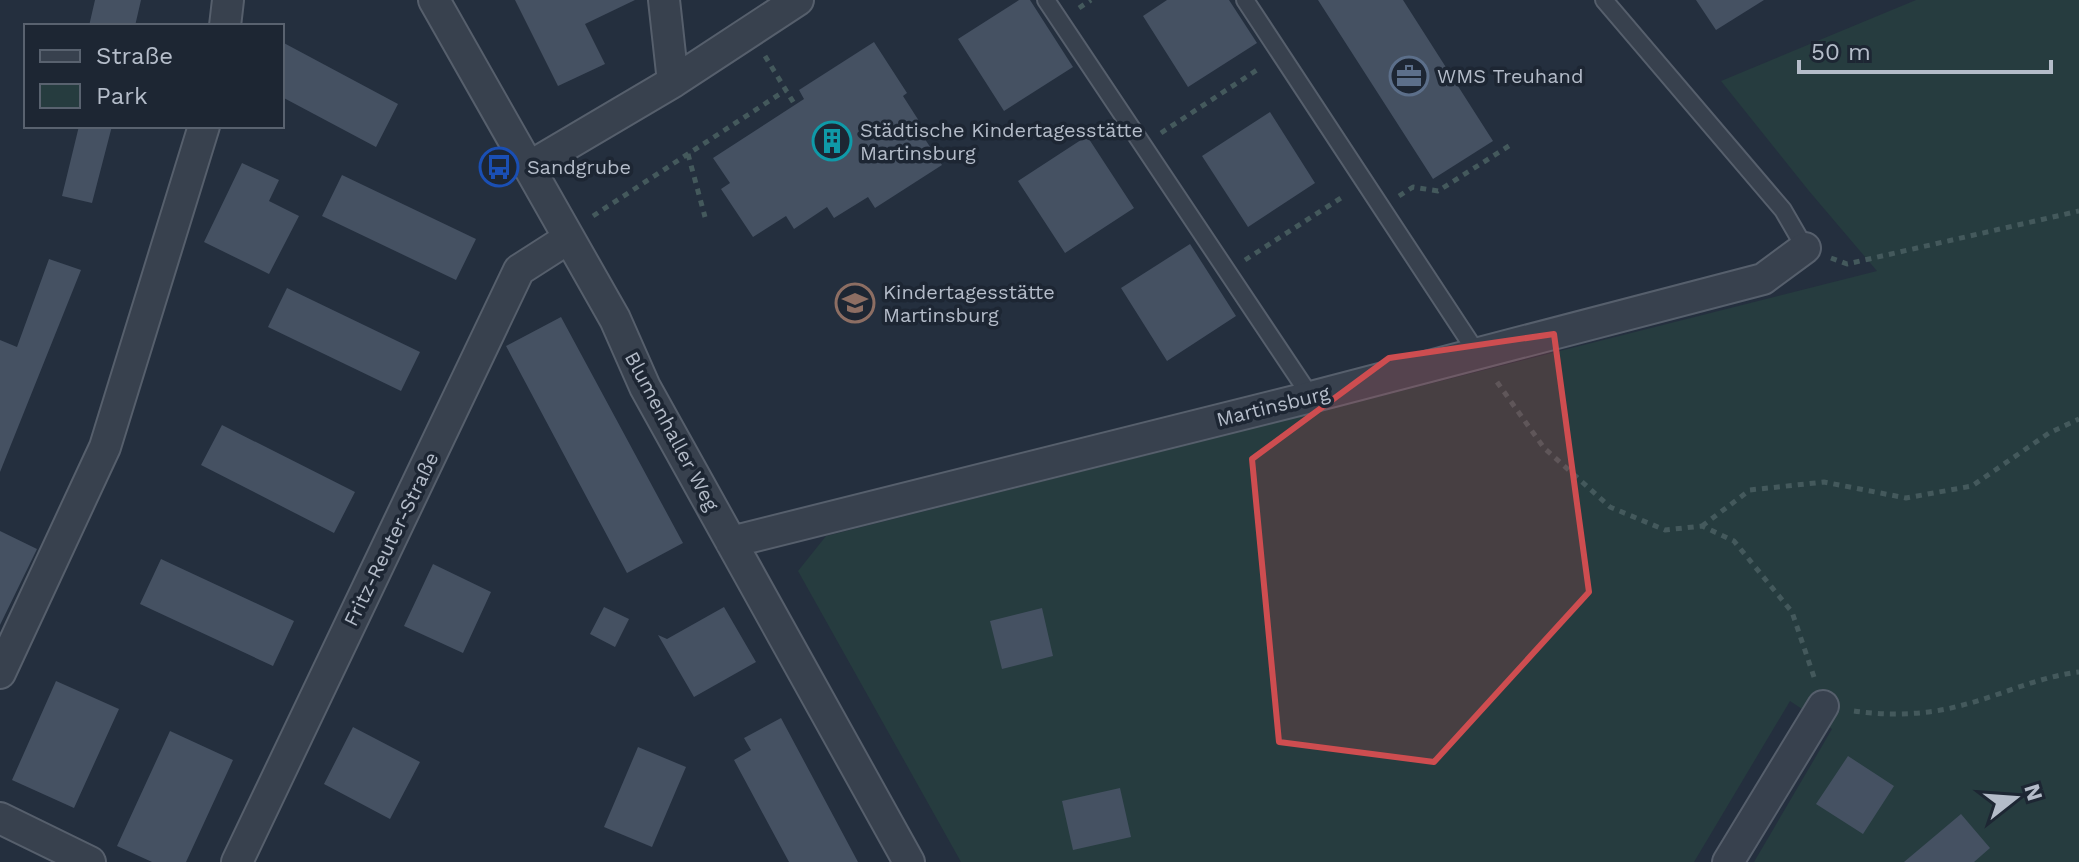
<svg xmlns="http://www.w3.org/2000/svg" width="2079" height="862" font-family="'Work Sans',sans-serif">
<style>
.green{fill:#263c3f}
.building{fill:#455162}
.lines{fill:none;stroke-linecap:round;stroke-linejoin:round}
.service-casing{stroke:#565f6c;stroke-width:20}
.minor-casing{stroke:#565f6c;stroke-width:34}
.path{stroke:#44595c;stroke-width:5;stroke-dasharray:6 6;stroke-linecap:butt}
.service{stroke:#38414e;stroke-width:16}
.minor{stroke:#38414e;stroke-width:30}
.marked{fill:#ce4d50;fill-opacity:0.2;stroke:#ce4d50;stroke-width:6;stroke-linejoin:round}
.labels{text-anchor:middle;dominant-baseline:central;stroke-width:7;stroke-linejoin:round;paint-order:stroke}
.poi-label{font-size:20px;fill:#b4bcc9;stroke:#1d2633;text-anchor:start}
.street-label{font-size:20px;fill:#b4bcc9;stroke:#1d2633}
</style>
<rect width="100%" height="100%" fill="#242f3e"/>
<!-- green -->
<path class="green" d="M 1916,0 L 2079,0 L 2079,862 L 1754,862 L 1832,729 L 1790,701 L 1694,862 L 961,862 L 798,571 L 826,536 L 1877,271 L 1809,191 L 1721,81 Z"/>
<!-- building -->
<path class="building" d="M 95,0 L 141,0 L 135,26 L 89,26 Z
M 515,0 L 635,0 L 585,24 L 605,64 L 558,86 Z
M 1019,0 L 1030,0 L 1073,67 L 1004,111 L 958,39 Z
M 1167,0 L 1229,0 L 1257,43 L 1188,87 L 1143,16 Z
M 1318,0 L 1403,0 L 1493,141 L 1433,179 Z
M 1696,0 L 1764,0 L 1716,30 Z
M 282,42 L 398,104 L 376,147 L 282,97 Z
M 874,42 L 907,93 L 903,96 L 919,121 L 915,124 L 942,165 L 875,208 L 868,197 L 834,218 L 827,207 L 794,229 L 786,216 L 753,237 L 721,189 L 730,183 L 713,158 L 804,99 L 799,90 Z
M 1270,112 L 1315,183 L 1248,227 L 1202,156 Z
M 79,126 L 112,126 L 92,203 L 62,196 Z
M 1087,136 L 1134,208 L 1065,253 L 1018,181 Z
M 242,163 L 279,180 L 269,201 L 299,216 L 269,274 L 204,242 Z
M 342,175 L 476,239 L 456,280 L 322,216 Z
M 1190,244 L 1236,316 L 1167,361 L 1121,288 Z
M 49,259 L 81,270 L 0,472 L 0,340 L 17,347 Z
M 287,288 L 420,352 L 401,391 L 268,327 Z
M 561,317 L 683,543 L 627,573 L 506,346 Z
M 222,425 L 355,492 L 334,533 L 201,465 Z
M 0,531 L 37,549 L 0,625 Z
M 161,559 L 294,621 L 273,666 L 140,604 Z
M 433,564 L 491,592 L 463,653 L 404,626 Z
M 604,607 L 629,619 L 615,647 L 590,634 Z
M 724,607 L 756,662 L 694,697 L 658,635 L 667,639 Z
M 1042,608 L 1053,656 L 1002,669 L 990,621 Z
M 56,681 L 119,709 L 74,808 L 12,780 Z
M 781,718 L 858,862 L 789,862 L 734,760 L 751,750 L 744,738 Z
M 353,727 L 420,762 L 390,819 L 324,784 Z
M 170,731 L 233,760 L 186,862 L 152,862 L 117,846 Z
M 638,747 L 686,767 L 652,847 L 604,827 Z
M 1848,756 L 1894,786 L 1863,834 L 1816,804 Z
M 1120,788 L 1131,837 L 1073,850 L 1062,801 Z
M 1961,814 L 1990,848 L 1974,862 L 1904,862 Z"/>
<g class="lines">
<defs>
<path id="service" d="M 1046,0 L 1311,397
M 1245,0 L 1477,353
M 1604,0 L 1783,210 L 1805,248"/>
<path id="minor" d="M 434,0 L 615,319 L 645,387 L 909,862
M 664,0 L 673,82
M 225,26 L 228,0
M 529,167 L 673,82 L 798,0
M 731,542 L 1311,397 L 1763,279 L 1805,248
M 0,673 L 105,447 L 204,126
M 0,818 L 90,862
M 237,862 L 519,270 L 569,238
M 1728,862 L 1823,706"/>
</defs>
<!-- service casing -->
<use href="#service" class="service-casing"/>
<!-- minor casing -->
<use href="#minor" class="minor-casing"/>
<!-- path -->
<path class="path" d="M 1079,8 L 1091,0
M 765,56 L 795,105
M 1161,133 L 1260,68
M 688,154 L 705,217
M 1399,196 L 1413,187 L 1438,191 L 1512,144
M 593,216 L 786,90
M 1831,258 L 1847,264 L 2079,211
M 1245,260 L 1344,196
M 1497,382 L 1544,448 L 1610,507 L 1665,530 L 1702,526 L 1734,541 L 1792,612 L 1814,677
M 1702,526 L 1750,490 L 1824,482 L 1906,498 L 1972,486 L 2049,433 L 2079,419
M 1854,711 C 1888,716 1926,715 1959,706 C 2000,696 2037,677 2079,672"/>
<!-- service -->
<use href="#service" class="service"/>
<!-- minor -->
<use href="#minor" class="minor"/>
</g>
<!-- marked area -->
<path class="marked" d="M 1554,334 L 1589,592 L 1434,762 L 1279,742 L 1252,459 L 1389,358 Z"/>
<!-- icons -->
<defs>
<symbol id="office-ring" viewBox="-11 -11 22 22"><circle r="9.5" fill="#1d2633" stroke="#5c6f8a" stroke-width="1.5"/><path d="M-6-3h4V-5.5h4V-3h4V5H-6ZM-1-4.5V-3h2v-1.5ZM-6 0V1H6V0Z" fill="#5c6f8a"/></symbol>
<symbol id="building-ring" viewBox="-11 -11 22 22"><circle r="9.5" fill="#1d2633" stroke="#0f9aa8" stroke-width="1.5"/><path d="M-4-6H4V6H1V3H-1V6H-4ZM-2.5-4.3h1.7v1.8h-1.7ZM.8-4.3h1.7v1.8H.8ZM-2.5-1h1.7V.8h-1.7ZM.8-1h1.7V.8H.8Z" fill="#0f9aa8"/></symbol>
<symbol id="bus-ring" viewBox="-11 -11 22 22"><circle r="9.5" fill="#1d2633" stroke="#1a4fb4" stroke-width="1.5"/><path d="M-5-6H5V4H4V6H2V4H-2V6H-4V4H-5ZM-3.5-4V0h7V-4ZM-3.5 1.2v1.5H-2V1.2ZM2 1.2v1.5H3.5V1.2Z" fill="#1a4fb4"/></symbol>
<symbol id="school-ring" viewBox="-11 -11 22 22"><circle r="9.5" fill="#1d2633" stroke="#8d6e63" stroke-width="1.5"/><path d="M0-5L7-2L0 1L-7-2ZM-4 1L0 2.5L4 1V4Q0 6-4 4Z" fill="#8d6e63"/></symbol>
</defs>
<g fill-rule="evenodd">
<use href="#office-ring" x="1387" y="54" width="44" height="44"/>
<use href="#building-ring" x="810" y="119" width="44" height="44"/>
<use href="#bus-ring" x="477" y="145" width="44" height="44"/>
<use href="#school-ring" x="833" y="281" width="44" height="44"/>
</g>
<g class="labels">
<!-- poi labels -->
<g class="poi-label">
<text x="1437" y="76">WMS Treuhand</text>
<text x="860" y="130">Städtische Kindertagesstätte<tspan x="860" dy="23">Martinsburg</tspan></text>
<text x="527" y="167">Sandgrube</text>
<text x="883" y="292">Kindertagesstätte<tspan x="883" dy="23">Martinsburg</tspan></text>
</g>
<!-- street labels -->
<g class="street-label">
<text transform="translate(1273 406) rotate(-14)">Martinsburg</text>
<text transform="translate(672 431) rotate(62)">Blumenhaller Weg</text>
<text transform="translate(391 539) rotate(-64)">Fritz-Reuter-Straße</text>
</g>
</g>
<!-- legend -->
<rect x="24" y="24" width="260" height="104" fill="#1d2633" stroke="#59626f" stroke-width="2"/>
<rect x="40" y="50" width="40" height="12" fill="#38414e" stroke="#59626f" stroke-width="2"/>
<text x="96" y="64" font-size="24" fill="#b4bcc9">Straße</text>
<rect x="40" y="84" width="40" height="24" fill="#263c3f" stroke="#59626f" stroke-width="2"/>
<text x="96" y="104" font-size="24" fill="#b4bcc9">Park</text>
<!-- north arrow -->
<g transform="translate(2015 798) rotate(73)" stroke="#1d2633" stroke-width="6" paint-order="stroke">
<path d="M0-6L14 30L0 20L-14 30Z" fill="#b4bcc9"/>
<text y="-12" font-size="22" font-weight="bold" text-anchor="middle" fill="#b4bcc9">N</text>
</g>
<!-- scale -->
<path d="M1799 60v12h252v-12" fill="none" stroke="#b4bcc9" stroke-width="4"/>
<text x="1811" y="60" font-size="24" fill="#b4bcc9" stroke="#1d2633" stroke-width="6" paint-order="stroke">50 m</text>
</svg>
